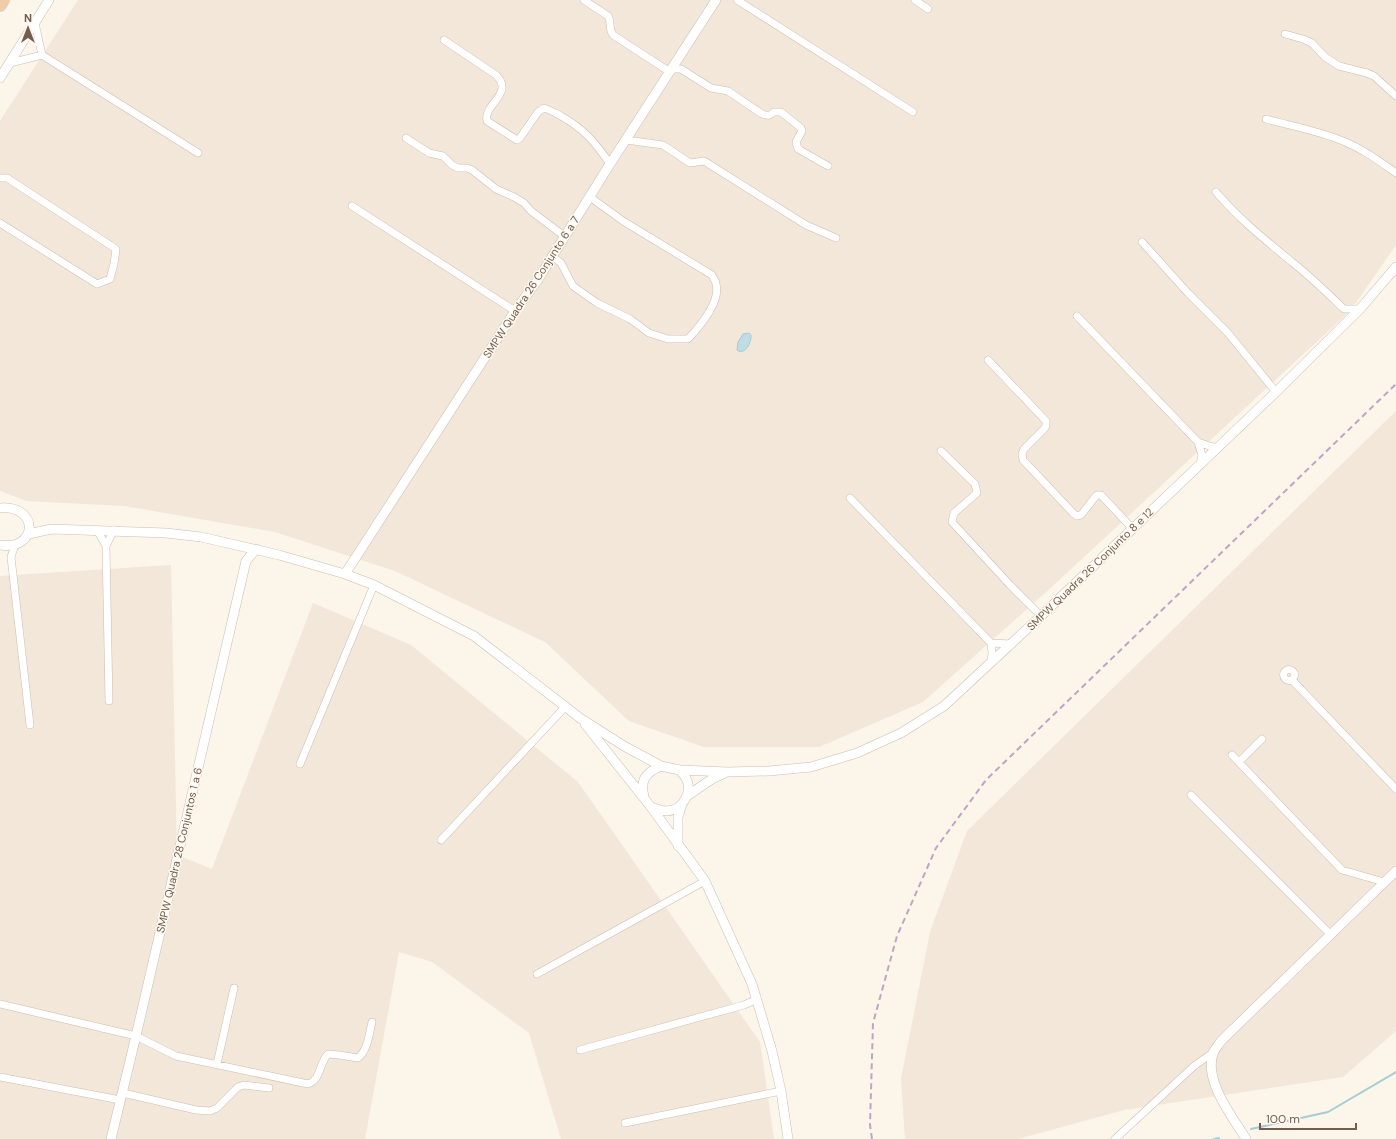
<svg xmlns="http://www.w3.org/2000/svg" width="1396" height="1139" font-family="'DM Sans',sans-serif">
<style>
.residential{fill:#f2e7d8}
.water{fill:#bfdde3;stroke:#a6ccd4}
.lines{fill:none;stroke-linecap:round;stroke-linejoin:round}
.stream{stroke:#a6ccd4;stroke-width:2}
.minor-casing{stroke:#ccbdb0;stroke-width:8}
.tertiary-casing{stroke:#ccbdb0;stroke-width:10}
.trunk-casing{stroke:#d8d2ce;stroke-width:14}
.minor{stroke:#fff;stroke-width:7}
.tertiary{stroke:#fff;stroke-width:9}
.trunk{stroke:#f2cba7;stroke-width:12}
.rail{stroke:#b8a8c5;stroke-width:2;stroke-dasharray:6 4;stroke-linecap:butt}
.labels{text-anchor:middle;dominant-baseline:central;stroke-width:3;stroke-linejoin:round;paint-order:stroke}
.street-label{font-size:11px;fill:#745d4f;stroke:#fef9f0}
</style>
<rect width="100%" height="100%" fill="#fbf5ea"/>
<!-- residential -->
<path class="residential" d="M 78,0 L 1396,0 L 1396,245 L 1351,310 L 1045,593 L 923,702 L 819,747 L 704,747 L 629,721 L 545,642 L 395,571 L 275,532 L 125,506 L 27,501 L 0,491 L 0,121 Z
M 1396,411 L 1396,1031 L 1343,1077 L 1124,1110 L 1018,1139 L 905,1139 L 901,1079 L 930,932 L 967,831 Z
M 171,565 L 177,855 L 212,869 L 313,603 L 411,645 L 578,782 L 760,1042 L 774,1139 L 561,1139 L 529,1033 L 432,962 L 399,952 L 365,1139 L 0,1139 L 0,576 Z"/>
<!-- water -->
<path class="water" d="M 749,333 L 751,335 C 752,342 745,356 737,350 L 738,342 L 743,334 Z"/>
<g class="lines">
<!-- stream -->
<path class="stream" d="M 1251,1129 L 1328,1112 L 1396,1072
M 1214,1139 L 1219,1138"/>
<defs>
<path id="minor" d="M 584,0 L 608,16 C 612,22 608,29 613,35 L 670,72
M 737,0 L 913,112
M 915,0 L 928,9
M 35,23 L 42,55 L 198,153
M 1285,34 L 1303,39 L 1312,43 L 1325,57 L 1339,66 L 1367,73 L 1374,76 L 1396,96
M 444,40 L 496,75 C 515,94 483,104 487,121 L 517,140 L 520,138 L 538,112 L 544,108 C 550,110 555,113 561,116 C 584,129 595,142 610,164
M 10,63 L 42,55
M 671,69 L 681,69 L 711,88 L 728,91 L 762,114 C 768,116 770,116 774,112 L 781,112 L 801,128 L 802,131 L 796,142 L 798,149 L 828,166
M 1266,119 C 1292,126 1319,131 1343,141 C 1363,149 1379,161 1396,173
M 406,138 L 429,153 L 443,156 L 452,165 L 458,168 L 467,168 L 472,170 L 496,189 L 514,197 L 524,203 L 531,211 L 564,236
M 626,140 L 663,145 L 690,163 L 704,161 L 806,225 L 836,238
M 0,178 L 7,178 L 116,249 L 114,264 L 110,279 L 97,284 L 0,223
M 1216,192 C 1239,219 1264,239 1292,262 C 1310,276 1327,293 1344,309 L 1360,309
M 352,206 L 515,311
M 1142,242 L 1188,293 L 1228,333 L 1276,392
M 552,256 L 561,263 L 573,286 L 597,303 L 630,319 L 649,333 L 668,339 L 688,339 C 700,326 721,302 716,284 C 716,281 713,278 712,275 L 623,221 L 590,197
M 1077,316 L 1198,442 L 1209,446 L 1217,448
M 988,360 L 1046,421 L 1046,426 L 1044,429 L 1024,449 L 1022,454 L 1023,460 L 1074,514 L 1077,516 L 1081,515 L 1095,497 L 1097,495 L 1101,495 L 1133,529
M 1198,442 L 1202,455 L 1200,464
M 941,451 L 975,484 L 977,493 L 954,513 L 952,522 L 1010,585 L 1041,616
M 850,498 L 991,643 L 992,653 L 991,663
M 97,530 L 106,546
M 15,545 L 11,557 L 30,725
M 991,643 L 1011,644
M1283.5 675a5.5 5.5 0 1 1 11 0a5.5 5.5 0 1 1-11 0Z
M 1292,680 L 1396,789
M 109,701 L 106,546 L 114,530
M 1232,755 L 1342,870 L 1384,882
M 1239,762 L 1262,739
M 300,764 L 374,585
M 1191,795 L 1331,935
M 441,840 L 566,706
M 537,974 L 705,881
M 0,1004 L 136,1036 L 176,1056 L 308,1084 C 321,1080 319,1063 328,1054 L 339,1055 L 358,1058 C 368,1050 369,1034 372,1022
M 580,1050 L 744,1005 L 757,999
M 217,1064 L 234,988
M 0,1077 L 120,1100
M 123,1093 L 196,1110 L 210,1111 L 217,1108 L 238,1087 L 244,1085 L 269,1088
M 625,1123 L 781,1091
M 1115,1139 L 1194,1066 L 1214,1052"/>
<path id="tertiary" d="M 0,78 L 49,0
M 0,508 C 40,505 38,551 0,545
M 29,534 L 51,529 L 166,533 L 201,537 L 279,555 L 345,574 L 374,585 L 474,636 L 580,718 L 624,746 L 661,766 L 680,770 L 728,772 L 769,771 L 811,767 L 857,753 L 901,733 L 944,706 L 1041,616 L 1276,392 L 1360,309 L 1396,267
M 345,574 L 515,311 L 537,281 L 610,164 L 716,0
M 585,724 L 651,807 L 705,881 L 752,984 L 772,1051 L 781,1091 L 788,1139
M 687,796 L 712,779 L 725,773
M 644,797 C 640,780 645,773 661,766
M 651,807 C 656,809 661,811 667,811 C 683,810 693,792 686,778 C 684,775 681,772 680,770
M 678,846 L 678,817 L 682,804
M 111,1139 L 136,1036 L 246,561 L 256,549
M 1246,1139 C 1232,1116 1202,1079 1214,1051 C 1216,1048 1219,1044 1221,1041 L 1396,871"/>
<path id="trunk" d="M 0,5 L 3,0"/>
</defs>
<!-- minor casing -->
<use href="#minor" class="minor-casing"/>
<!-- tertiary casing -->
<use href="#tertiary" class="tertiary-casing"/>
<!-- trunk casing -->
<use href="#trunk" class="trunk-casing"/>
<!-- minor -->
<use href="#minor" class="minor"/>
<!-- tertiary -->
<use href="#tertiary" class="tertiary"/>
<!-- trunk -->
<use href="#trunk" class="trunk"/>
<!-- rail -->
<path class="rail" d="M 872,1139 L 870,1125 L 873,1023 L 897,936 L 936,848 L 986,780 L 1396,384"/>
</g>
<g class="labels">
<!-- street labels -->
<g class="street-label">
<text transform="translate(531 287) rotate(-57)">SMPW Quadra 26 Conjunto 6 a 7</text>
<text transform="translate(1090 569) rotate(-44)">SMPW Quadra 26 Conjunto 8 e 12</text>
<text transform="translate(179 850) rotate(-77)">SMPW Quadra 28 Conjuntos 1 a 6</text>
</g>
</g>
<!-- north arrow -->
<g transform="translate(28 28)" stroke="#fef9f0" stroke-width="3" paint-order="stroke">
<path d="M0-3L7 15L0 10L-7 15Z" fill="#745d4f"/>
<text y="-6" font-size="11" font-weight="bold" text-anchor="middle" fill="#745d4f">N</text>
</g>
<!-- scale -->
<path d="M1260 1123v6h96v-6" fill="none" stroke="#745d4f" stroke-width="2"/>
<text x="1266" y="1123" font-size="12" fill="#745d4f" stroke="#fef9f0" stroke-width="3" paint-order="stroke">100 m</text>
</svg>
